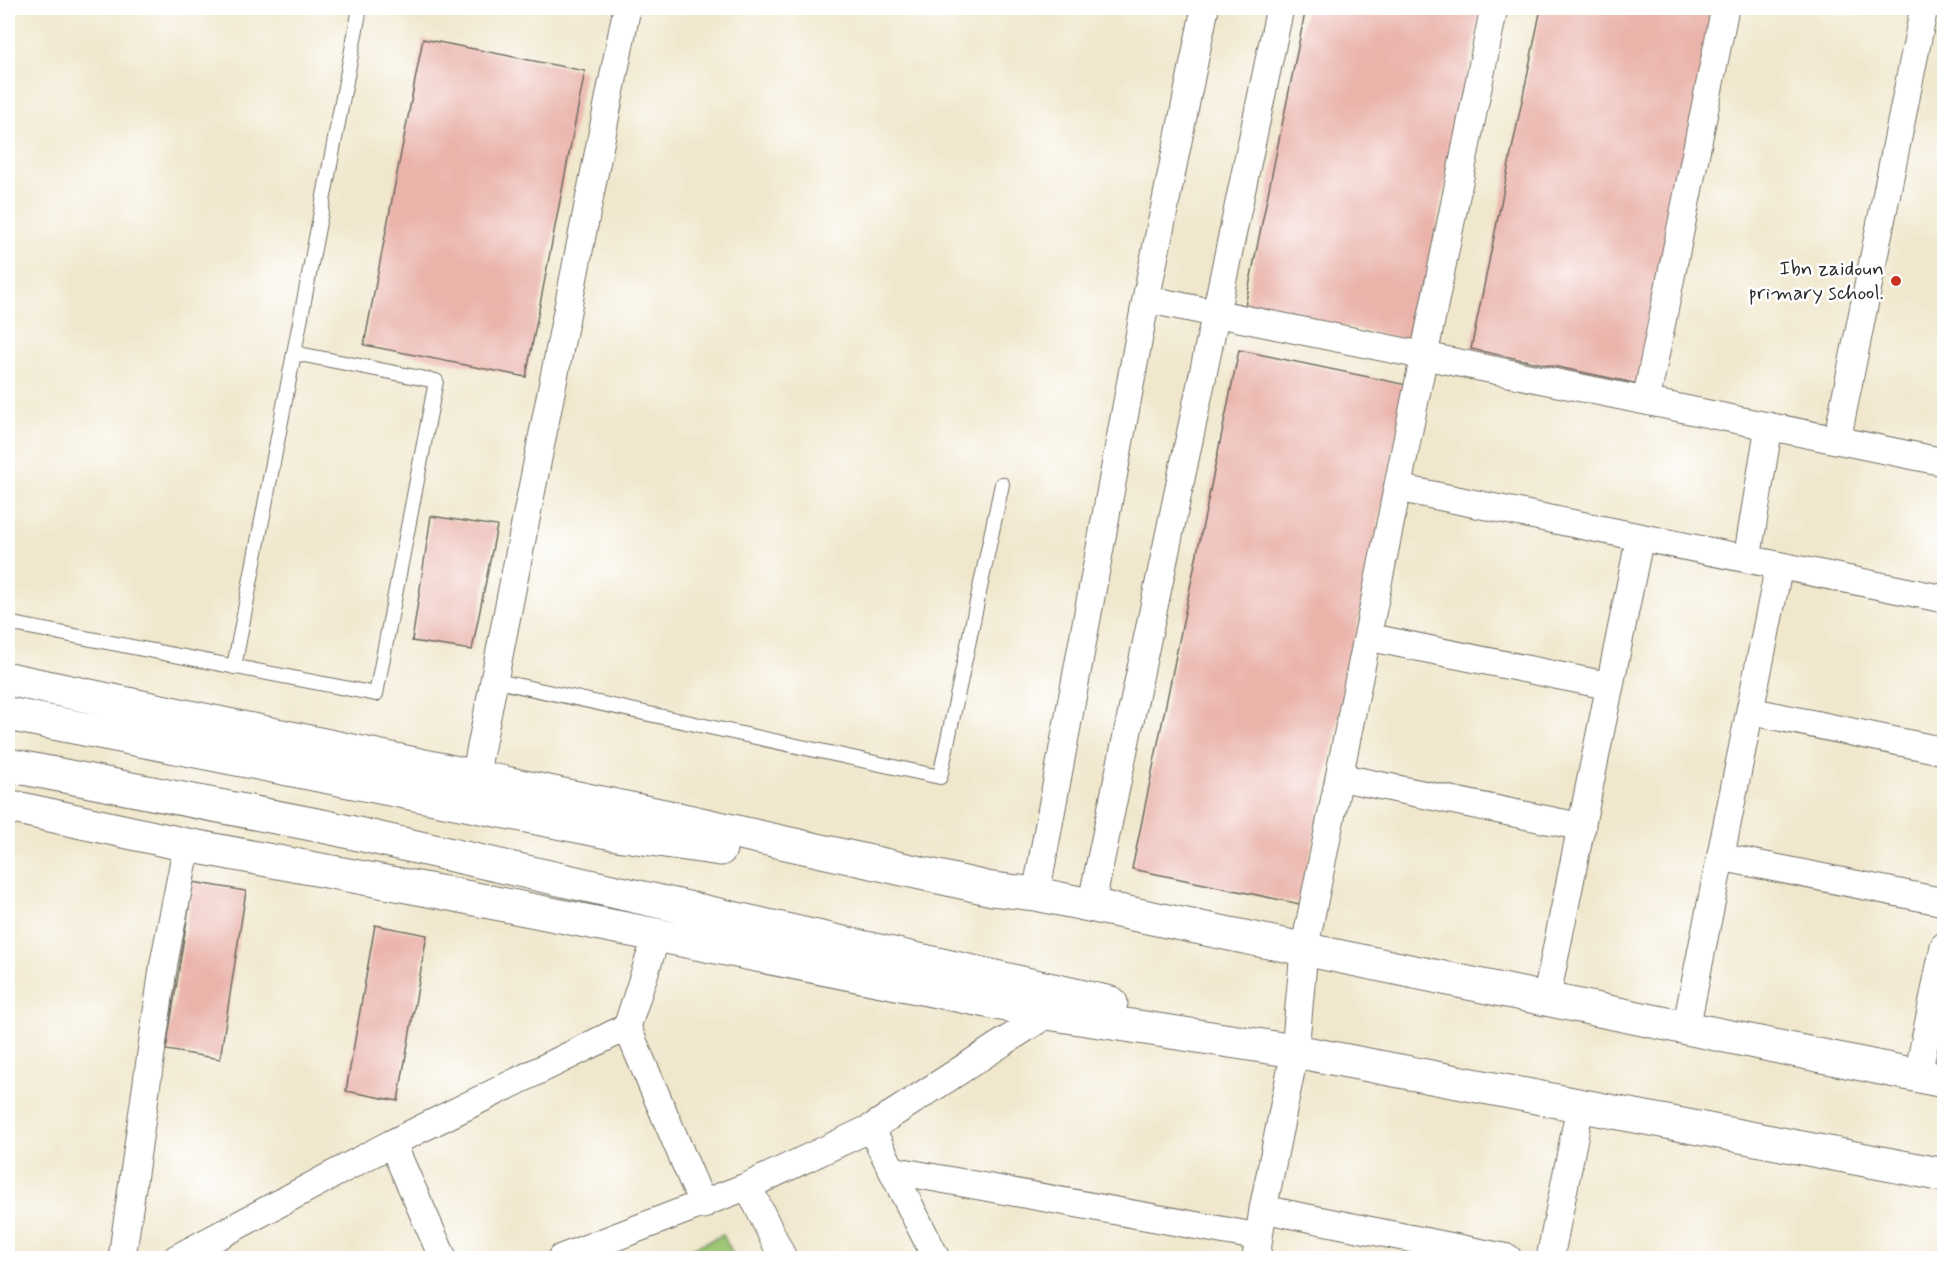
<svg xmlns="http://www.w3.org/2000/svg" width="1952" height="1266" font-family="Mynerve,sans-serif">
<style>
.green{fill:#9bc673;stroke:#63784f;stroke-width:1.5}
.building{fill:#eab4ab}
.lines{fill:none;stroke-linecap:round;stroke-linejoin:round}
.service-casing{stroke:#706d63;stroke-width:16}
.minor-casing{stroke:#706d63;stroke-width:29}
.secondary-casing{stroke:#706d63;stroke-width:35}
.service{stroke:#fff;stroke-width:14}
.minor{stroke:#fff;stroke-width:27}
.secondary{stroke:#fff;stroke-width:33}
.poi-dot{fill:#c8321e;stroke:#fff;stroke-width:2}
.labels{text-anchor:middle;dominant-baseline:central;stroke-width:5;stroke-linejoin:round;paint-order:stroke}
.poi-label{font-size:21px;fill:#2b2b2b;stroke:#fff;text-anchor:end}
</style>
<rect width="100%" height="100%" fill="#fff"/>
<filter id="ink" filterUnits="userSpaceOnUse"><feTurbulence type="fractalNoise" baseFrequency=".0167" numOctaves="2"/><feDisplacementMap in="SourceGraphic" scale="12" xChannelSelector="R" yChannelSelector="G"/><feConvolveMatrix kernelMatrix="1 2 1 2 8 2 1 2 1" color-interpolation-filters="sRGB"/></filter>
<filter id="wash" filterUnits="userSpaceOnUse"><feTurbulence type="fractalNoise" baseFrequency=".008" numOctaves="4" result="noise"/><feDisplacementMap in="SourceGraphic" scale="24" xChannelSelector="R" yChannelSelector="G"/><feGaussianBlur stdDeviation="1.35" result="paint"/><feColorMatrix in="noise" values="0 0 0 0 0 0 0 0 0 0 0 0 0 0 0 0 0 1.4 0 .05"/><feComposite in="paint" operator="in"/></filter>
<g filter="url(#wash)">
<rect width="100%" height="100%" fill="#f0e7cc"/>
<!-- green -->
<path class="green" d="M 723,1235 L 735,1258 L 668,1258 Z"/>
<g id="blocks">
<!-- building -->
<path class="building" d="M 1306,8 L 1481,8 L 1413,341 L 1245,306 Z
M 1541,8 L 1716,8 L 1639,384 L 1471,349 Z
M 423,39 L 585,71 L 526,377 L 364,345 Z
M 1239,350 L 1407,385 L 1300,904 L 1132,869 Z
M 431,516 L 497,526 L 472,650 L 412,641 Z
M 193,882 L 246,891 L 220,1059 L 166,1050 Z
M 375,925 L 427,935 L 398,1101 L 346,1091 Z"/>
</g>
</g>
<g filter="url(#ink)">
<use href="#blocks" fill-opacity="0" stroke="#706d63" stroke-width="1.5"/>
<g class="lines">
<defs>
<path id="service" d="M 8,623 L 376,694 L 436,381 L 294,353
M 234,667 L 360,8
M 492,680 L 940,777 L 1002,484"/>
<path id="minor" d="M 1146,299 L 1944,462
M 1646,401 L 1725,8
M 1837,440 L 1924,8
M 1398,488 L 1944,599
M 1747,559 L 1769,426
M 1368,637 L 1610,686
M 1750,711 L 1944,751
M 475,777 L 627,8
M 1339,777 L 1582,827
M 1721,857 L 1944,902
M 1036,894 L 1146,299 L 1205,8
M 1091,906 L 1280,8
M 1546,1000 L 1640,537
M 627,1027 L 703,1205
M 1686,1028 L 1779,566
M 1918,1075 L 1944,946
M 871,1128 L 936,1258
M 392,1143 L 443,1258
M 892,1170 L 1259,1237
M 748,1186 L 783,1258
M 1263,1209 L 1508,1258
M 122,1258 L 164,962 L 187,845
M 177,1258 L 392,1143 L 627,1027 L 657,935
M 561,1258 L 748,1186 L 871,1128 L 1058,1007
M 1256,1258 L 1263,1209 L 1295,1051 L 1304,951 L 1494,8
M 1550,1258 L 1580,1107"/>
<path id="secondary" d="M 8,679 L 678,819 L 992,889 L 1036,894 L 1944,1081
M 8,714 L 623,835 L 720,849
M 8,765 L 327,827 L 1111,1003
M 8,806 L 187,845 L 450,894 L 1047,1013 L 1295,1051 L 1944,1175"/>
</defs>
<!-- service casing -->
<use href="#service" class="service-casing"/>
<!-- minor casing -->
<use href="#minor" class="minor-casing"/>
<!-- secondary casing -->
<use href="#secondary" class="secondary-casing"/>
<!-- service -->
<use href="#service" class="service"/>
<!-- minor -->
<use href="#minor" class="minor"/>
<!-- secondary -->
<use href="#secondary" class="secondary"/>
</g>
</g>
<!-- markers -->
<circle class="poi-dot" cx="1896" cy="281" r="6"/>
<g class="labels">
<!-- poi labels -->
<g class="poi-label">
<text x="1884" y="269">Ibn zaidoun<tspan x="1884" dy="24">primary school.</tspan></text>
</g>
</g>
<!-- margin -->
<rect width="1952" height="1266" fill="none" stroke="#fff" stroke-width="30"/>
</svg>
